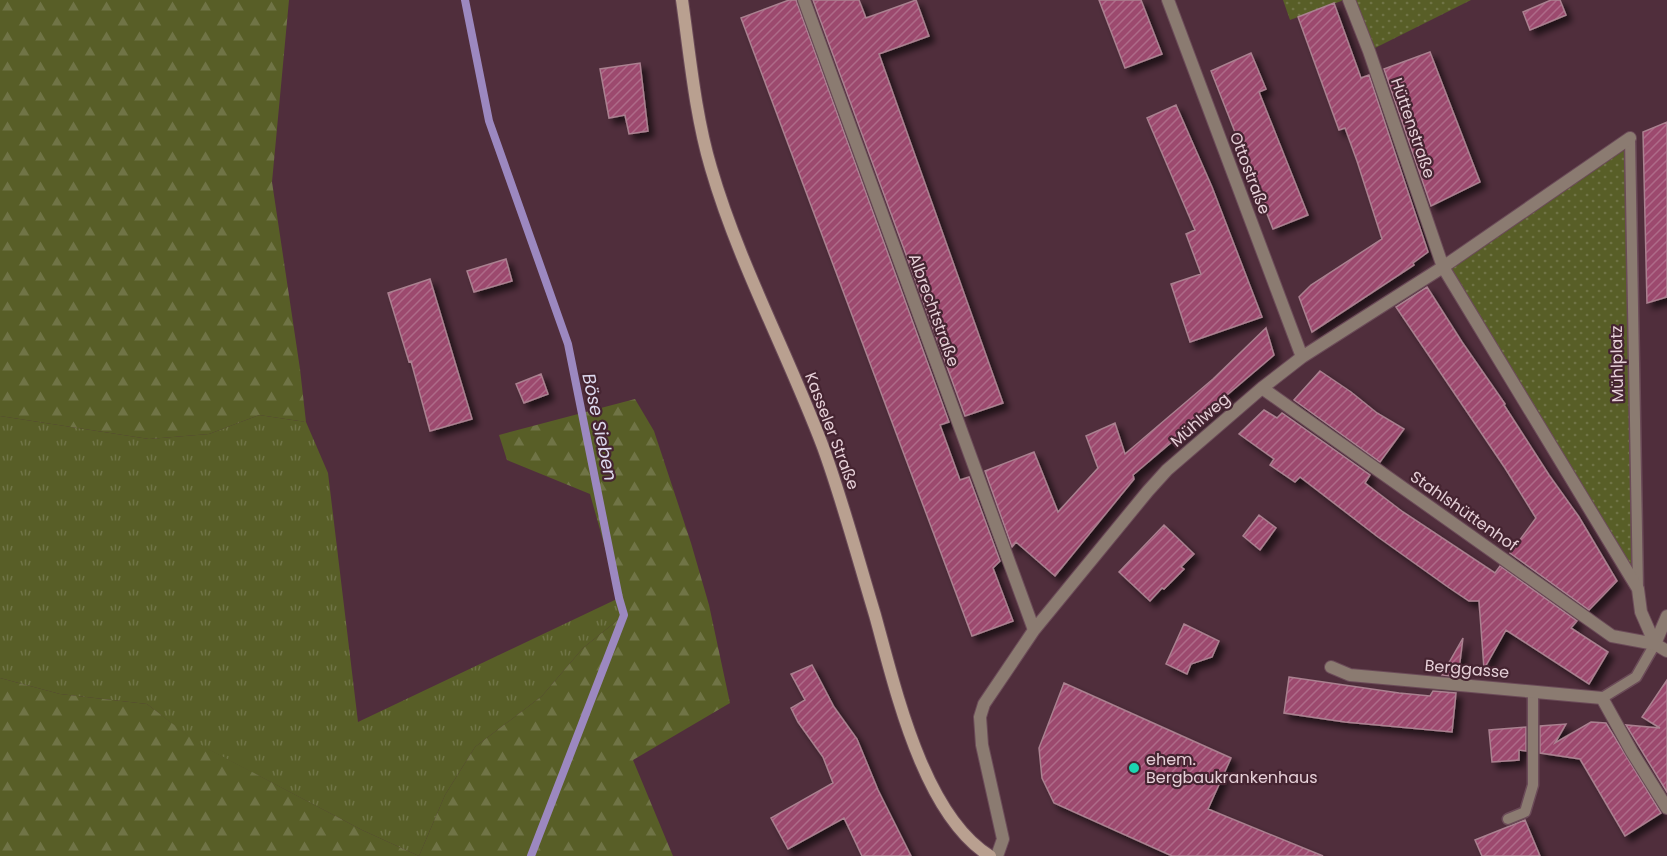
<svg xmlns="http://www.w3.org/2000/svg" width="1667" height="856" font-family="Poppins,sans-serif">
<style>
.grass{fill:url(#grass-tufts)}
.forest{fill:url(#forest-firs)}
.park{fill:url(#park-dots)}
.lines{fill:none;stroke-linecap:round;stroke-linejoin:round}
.stream{stroke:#9c88c0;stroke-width:8}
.building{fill:url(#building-hatch);stroke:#aa8190;stroke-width:1.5;filter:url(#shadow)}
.lane-casing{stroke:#6b4b58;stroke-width:13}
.street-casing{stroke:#6b4b58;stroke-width:14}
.secondary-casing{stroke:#6b4b58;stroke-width:14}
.lane{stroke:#8b7b71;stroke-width:10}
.street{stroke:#8b7b71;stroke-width:12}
.secondary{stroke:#b9a090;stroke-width:12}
.poi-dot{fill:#1cd5b1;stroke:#452431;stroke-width:2}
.labels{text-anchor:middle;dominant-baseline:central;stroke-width:4.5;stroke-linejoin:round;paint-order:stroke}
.street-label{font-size:16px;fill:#e6d0d8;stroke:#452431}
.poi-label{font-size:16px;fill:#e6d0d8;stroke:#452431;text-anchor:start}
.water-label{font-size:18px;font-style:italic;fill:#ddd9ee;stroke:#452431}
</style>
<defs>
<pattern id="grass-tufts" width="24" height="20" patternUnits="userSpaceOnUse" patternTransform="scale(1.5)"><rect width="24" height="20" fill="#585e27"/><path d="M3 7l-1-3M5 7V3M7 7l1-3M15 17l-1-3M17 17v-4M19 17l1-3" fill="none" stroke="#707446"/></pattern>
<pattern id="forest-firs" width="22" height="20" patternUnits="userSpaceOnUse" patternTransform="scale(1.5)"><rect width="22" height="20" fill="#585e27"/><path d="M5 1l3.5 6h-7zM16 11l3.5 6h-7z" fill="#707446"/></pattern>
<pattern id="park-dots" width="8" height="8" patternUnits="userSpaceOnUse" patternTransform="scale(1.5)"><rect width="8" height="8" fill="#585e27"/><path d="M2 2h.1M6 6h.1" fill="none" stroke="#707446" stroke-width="1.8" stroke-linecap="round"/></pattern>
<pattern id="building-hatch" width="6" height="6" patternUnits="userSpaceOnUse" patternTransform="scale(1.5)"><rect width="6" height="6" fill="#9c496e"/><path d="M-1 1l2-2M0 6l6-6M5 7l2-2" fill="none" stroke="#ae6b89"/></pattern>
<filter id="shadow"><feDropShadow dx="5.5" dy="5.5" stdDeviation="3" flood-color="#0009"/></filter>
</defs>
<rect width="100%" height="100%" fill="#502e3c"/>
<!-- grass -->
<path class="grass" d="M 259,415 L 306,422 L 328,473 L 358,722 L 619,598 L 624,615 L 583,648 L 542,696 L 475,747 L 445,795 L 419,856 L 362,830 L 198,744 L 147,704 L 60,694 L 0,678 L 0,416 L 149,439 L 209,434 Z"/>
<!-- forest -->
<path class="forest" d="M 0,0 L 289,0 L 272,182 L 300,369 L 306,422 L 259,415 L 209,434 L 149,439 L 0,416 Z
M 635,399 L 654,431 L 691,543 L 709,605 L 730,703 L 633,760 L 673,856 L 0,856 L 0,678 L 60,694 L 147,704 L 199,744 L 362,830 L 419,856 L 445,795 L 475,747 L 542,696 L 583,648 L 624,615 L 590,494 L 507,460 L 499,435 Z"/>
<!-- park -->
<path class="park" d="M 1283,0 L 1344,0 L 1290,20 Z
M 1349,0 L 1471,0 L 1369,51 Z
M 1630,138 L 1638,589 L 1443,267 Z"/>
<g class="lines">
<!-- stream -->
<path class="stream" d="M 465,0 L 489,121 L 568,344 L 619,598 L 624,615 L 531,856"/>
</g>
<!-- building -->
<path class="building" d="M 789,0 L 796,0 L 949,422 L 940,425 L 960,480 L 969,477 L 1000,561 L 993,568 L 1013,621 L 972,636 L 741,18 Z
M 813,0 L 859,0 L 866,18 L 916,0 L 929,36 L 879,54 L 1003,403 L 965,416 Z
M 1099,0 L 1141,0 L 1162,54 L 1125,68 Z
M 1551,0 L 1560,0 L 1566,15 L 1530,30 L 1523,12 Z
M 1334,3 L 1361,78 L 1369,75 L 1428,252 L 1413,263 L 1414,265 L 1312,332 L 1299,297 L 1311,285 L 1382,239 L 1357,161 L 1345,128 L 1339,130 L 1298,17 Z
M 1430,52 L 1480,182 L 1431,206 L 1384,69 Z
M 1251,53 L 1266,89 L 1259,92 L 1308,215 L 1273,229 L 1211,71 Z
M 640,63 L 648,131 L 629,134 L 625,115 L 609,118 L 600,69 Z
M 1176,105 L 1212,187 L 1262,317 L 1190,342 L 1171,284 L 1201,274 L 1186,234 L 1195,230 L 1147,118 Z
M 1667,122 L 1667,297 L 1647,303 L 1643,132 Z
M 506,259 L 512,281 L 474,292 L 467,271 Z
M 430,279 L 472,419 L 430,431 L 411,361 L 409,362 L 388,293 Z
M 1427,287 L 1462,342 L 1505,404 L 1504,405 L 1549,475 L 1579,517 L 1617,581 L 1589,610 L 1510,553 L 1536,518 L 1505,468 L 1396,307 Z
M 1266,328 L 1274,355 L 1133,475 L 1134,479 L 1055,576 L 1016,542 L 1012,547 L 985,471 L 1034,452 L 1058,512 L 1098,468 L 1086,436 L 1115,423 L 1125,454 L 1213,379 Z
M 1320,371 L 1351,392 L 1377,413 L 1404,429 L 1380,462 L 1294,400 Z
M 541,374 L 548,394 L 524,403 L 516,384 Z
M 1264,410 L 1277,418 L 1282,413 L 1370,475 L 1365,483 L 1403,512 L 1495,573 L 1500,566 L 1577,621 L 1571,628 L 1608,652 L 1589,684 L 1506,630 L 1484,669 L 1479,601 L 1469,601 L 1448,587 L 1378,537 L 1300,477 L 1295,482 L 1270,465 L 1274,459 L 1239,434 Z
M 1259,515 L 1276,528 L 1260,550 L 1243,536 Z
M 1164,525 L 1194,554 L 1181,567 L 1184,569 L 1164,589 L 1162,588 L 1150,601 L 1119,572 Z
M 1184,624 L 1219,641 L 1212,657 L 1191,664 L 1187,674 L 1166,664 Z
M 1463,638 L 1458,677 L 1442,675 Z
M 812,665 L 834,707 L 857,739 L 878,790 L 911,856 L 862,856 L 844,818 L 788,849 L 771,818 L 833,783 L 823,757 L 798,722 L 791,708 L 805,700 L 791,674 Z
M 1289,677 L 1399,693 L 1430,696 L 1433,691 L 1456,693 L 1452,732 L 1345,722 L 1284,713 Z
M 1667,680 L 1667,792 L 1626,725 L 1660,728 L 1642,717 Z
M 1064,683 L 1231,758 L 1208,809 L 1323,856 L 1172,856 L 1054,803 L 1042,778 L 1039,748 Z
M 1591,722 L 1606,723 L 1661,813 L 1625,836 L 1580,759 L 1540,753 L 1540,726 L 1566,724 L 1555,743 Z
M 1526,727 L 1526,751 L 1519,750 L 1519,760 L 1492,762 L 1489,730 Z
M 1525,820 L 1540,856 L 1482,856 L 1475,840 Z"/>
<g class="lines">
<defs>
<path id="lane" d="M 1630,138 L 1638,589
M 1602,698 L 1636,677 L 1655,644
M 1508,819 L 1525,812 L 1533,785 L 1533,692"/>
<path id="street" d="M 804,0 L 1034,630
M 1168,0 L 1302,357
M 1349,0 L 1369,51 L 1443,267 L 1638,589 L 1641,612 L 1655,644
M 1262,388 L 1612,636 L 1655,644 L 1667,651
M 1655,644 L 1667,616
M 1331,667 L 1350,675 L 1602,698 L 1632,752 L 1667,808
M 997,856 L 1003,839 L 982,745 L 980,717 L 984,704 L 1034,630 L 1148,491 L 1167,470 L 1262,388 L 1302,357 L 1443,267 L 1630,138"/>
<path id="secondary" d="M 682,0 C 690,56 695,114 711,168 C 739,264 788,354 823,447 C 843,502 858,559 875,615 C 895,687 923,815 990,856"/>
</defs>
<!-- lane casing -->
<use href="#lane" class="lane-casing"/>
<!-- street casing -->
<use href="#street" class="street-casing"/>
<!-- secondary casing -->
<use href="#secondary" class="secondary-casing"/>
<!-- lane -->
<use href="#lane" class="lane"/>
<!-- street -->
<use href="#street" class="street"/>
<!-- secondary -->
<use href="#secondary" class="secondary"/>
</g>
<!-- markers -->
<circle class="poi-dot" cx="1134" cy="768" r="6"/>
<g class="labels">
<!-- street labels -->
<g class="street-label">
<text transform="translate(1413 128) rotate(71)">Hüttenstraße</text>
<text transform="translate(1250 173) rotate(69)">Ottostraße</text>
<text transform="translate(934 310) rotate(70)">Albrechtstraße</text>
<text transform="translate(1617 364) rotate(-91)">Mühlplatz</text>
<text transform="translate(1200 420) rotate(-41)">Mühlweg</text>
<text transform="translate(832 431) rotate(69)">Kasseler Straße</text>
<text transform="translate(1464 511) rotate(35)">Stahlshüttenhof</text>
<text transform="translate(1467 669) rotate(5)">Berggasse</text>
</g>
<!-- poi labels -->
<g class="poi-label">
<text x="1146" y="759">ehem.<tspan x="1146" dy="18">Bergbaukrankenhaus</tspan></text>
</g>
<!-- water labels -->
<g class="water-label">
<text transform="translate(600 427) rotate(78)">Böse Sieben</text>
</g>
</g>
</svg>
